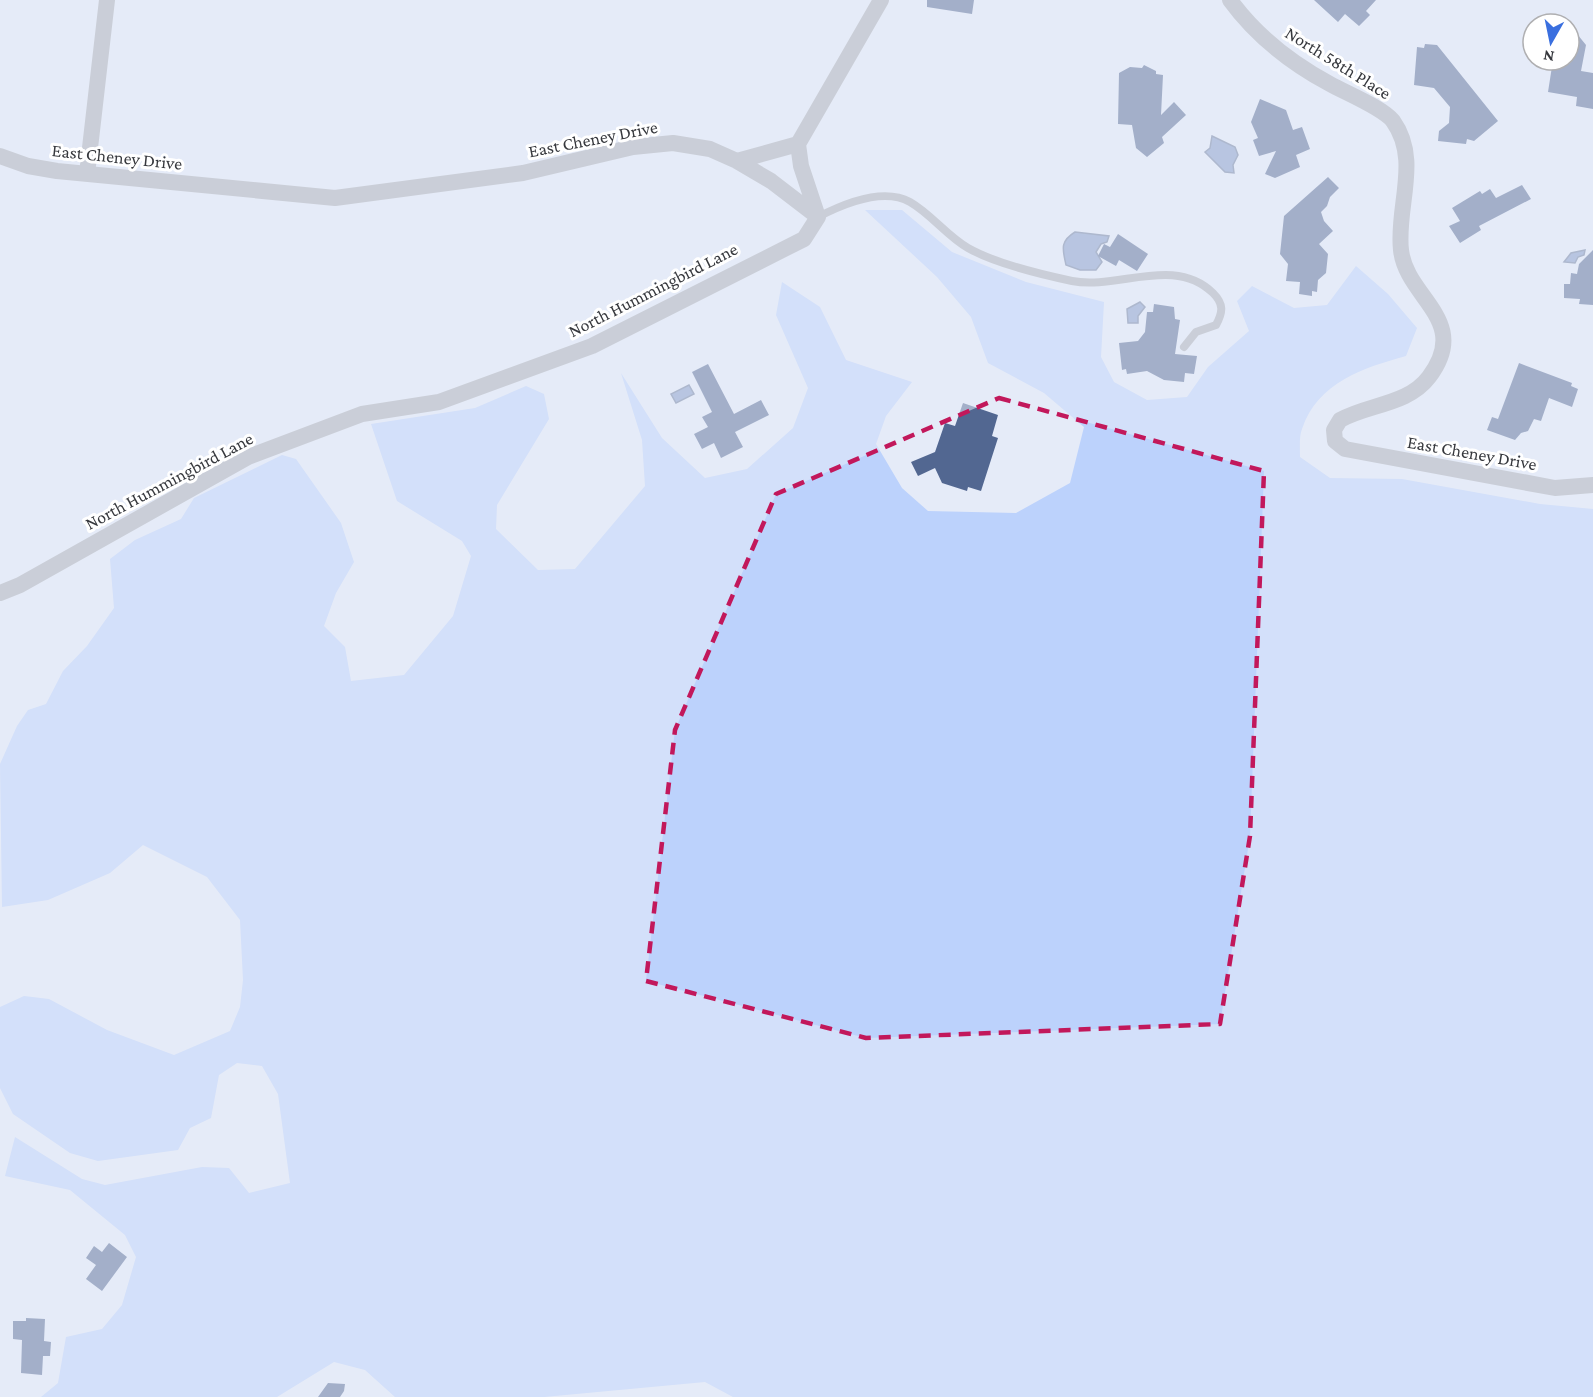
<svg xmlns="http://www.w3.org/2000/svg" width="1593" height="1397" font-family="'Crimson Pro',serif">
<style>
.green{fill:#bcd2fc}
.water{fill:#8098c5;stroke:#6a7b9c;stroke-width:1.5}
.building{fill:#526791}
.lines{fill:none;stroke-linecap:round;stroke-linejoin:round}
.service{stroke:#a9acb1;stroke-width:8}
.minor{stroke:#a9acb1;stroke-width:16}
.marked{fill:none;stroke:#c2185b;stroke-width:4.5;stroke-dasharray:12 8;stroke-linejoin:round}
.labels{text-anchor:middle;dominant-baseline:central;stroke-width:6;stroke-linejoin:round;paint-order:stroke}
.street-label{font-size:18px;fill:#36383d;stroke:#fff}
</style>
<rect width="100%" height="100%" fill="#e5ebf8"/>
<!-- green -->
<path class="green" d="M 865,210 L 902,210 L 952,252 L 1026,282 L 1104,302 L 1101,357 L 1114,382 L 1147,400 L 1187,397 L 1208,367 L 1249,331 L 1237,301 L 1252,286 L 1294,308 L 1327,305 L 1356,266 L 1388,294 L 1417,328 L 1406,356 C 1363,368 1318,382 1302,429 C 1299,436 1300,449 1300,457 L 1330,478 L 1402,479 L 1540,504 L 1593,509 L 1593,1397 L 733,1397 L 705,1382 L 544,1397 L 395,1397 L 365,1370 L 334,1362 L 277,1397 L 41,1397 L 58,1383 L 66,1337 L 102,1329 L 122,1305 L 136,1257 L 125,1235 L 70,1190 L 5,1176 L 15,1137 L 82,1179 L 105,1185 L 202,1167 L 229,1168 L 249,1193 L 290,1183 L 278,1094 L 262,1066 L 237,1063 L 219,1075 L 211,1118 L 190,1128 L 178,1150 L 98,1161 L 70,1153 L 13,1114 L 0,1088 L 0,1007 L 24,996 L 49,999 L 107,1030 L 174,1055 L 230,1031 L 240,1007 L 243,980 L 240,920 L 207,877 L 143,845 L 110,873 L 48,900 L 2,907 L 0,764 L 17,726 L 28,710 L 46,704 L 63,671 L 87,646 L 114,608 L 110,559 L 135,540 L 181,519 L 194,498 L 282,455 L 296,459 L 341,523 L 354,562 L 336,593 L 324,626 L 345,647 L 351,681 L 404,675 L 453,616 L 471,556 L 462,541 L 397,501 L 371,424 L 475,408 L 526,386 L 544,394 L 549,419 L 497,505 L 496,529 L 538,570 L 575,569 L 645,486 L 642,440 L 621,373 L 662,438 L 705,478 L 747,469 L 793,428 L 808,388 L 776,315 L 782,282 L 820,307 L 846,360 L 912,382 L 886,416 L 876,444 L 902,488 L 928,511 L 1016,513 L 1070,483 L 1084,427 L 1044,393 L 988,363 L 971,317 L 937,277 Z"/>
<!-- water -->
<path class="water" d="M 1212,136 L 1235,147 L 1238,155 L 1233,165 L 1234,173 L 1225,172 L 1205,152 L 1210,148 Z
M 1075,232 L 1109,236 L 1107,242 L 1101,244 L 1096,252 L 1102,262 L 1096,270 L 1080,270 L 1066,265 C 1063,250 1059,242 1075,232 Z
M 1585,250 L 1584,255 L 1578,257 L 1575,263 L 1564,262 L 1571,253 Z
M 1140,302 L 1145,307 L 1138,316 L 1138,323 L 1128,323 L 1127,309 Z
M 689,385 L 694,394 L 676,403 L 671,394 Z"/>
<!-- building -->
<path class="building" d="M 927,0 L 974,0 L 972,14 L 927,7 Z
M 1314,0 L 1376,0 L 1366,11 L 1370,15 L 1359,26 L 1345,14 L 1338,22 Z
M 1569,24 L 1586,45 L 1581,71 L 1593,73 L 1593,109 L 1576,106 L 1577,97 L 1548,92 L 1553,60 L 1569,60 Z
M 1425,44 L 1437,45 L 1498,121 L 1474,141 L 1467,139 L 1466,144 L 1438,141 L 1439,131 L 1449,123 L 1450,107 L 1434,88 L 1414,85 L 1417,47 L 1424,48 Z
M 1144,65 L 1156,71 L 1156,74 L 1163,75 L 1161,115 L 1174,102 L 1186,115 L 1162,137 L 1164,143 L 1147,157 L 1136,148 L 1132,125 L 1118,124 L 1119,73 L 1130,67 L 1142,68 Z
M 1260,99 L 1286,110 L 1293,130 L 1302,127 L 1310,149 L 1296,155 L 1300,167 L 1275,178 L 1265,174 L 1276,151 L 1259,156 L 1253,140 L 1258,138 L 1251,122 Z
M 1328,177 L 1339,188 L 1330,197 L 1327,206 L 1321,212 L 1324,221 L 1333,231 L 1319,244 L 1328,254 L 1326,273 L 1318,280 L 1317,292 L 1312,291 L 1312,296 L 1299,294 L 1300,282 L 1286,281 L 1288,264 L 1280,254 L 1284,216 Z
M 1522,185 L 1531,199 L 1479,226 L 1481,230 L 1460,243 L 1449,226 L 1460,221 L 1452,208 L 1480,191 L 1482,194 L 1490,189 L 1496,198 Z
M 1118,234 L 1148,254 L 1137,271 L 1119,260 L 1116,266 L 1098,256 L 1104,244 L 1110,247 Z
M 1593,250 L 1593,305 L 1579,304 L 1580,299 L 1564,298 L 1564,284 L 1570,284 L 1571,273 L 1577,274 L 1579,264 Z
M 1154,304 L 1174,307 L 1175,319 L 1180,320 L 1175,354 L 1197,356 L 1194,374 L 1185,373 L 1184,382 L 1164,380 L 1147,371 L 1127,374 L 1126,369 L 1122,370 L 1119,343 L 1138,341 L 1145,332 L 1147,312 L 1153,312 Z
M 1519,363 L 1572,383 L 1571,386 L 1578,389 L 1572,407 L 1549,398 L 1541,421 L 1534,419 L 1528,431 L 1521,433 L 1515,440 L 1487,430 L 1492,417 L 1498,419 Z
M 708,364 L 734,414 L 761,400 L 769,415 L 735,432 L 743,447 L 721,458 L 714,443 L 702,449 L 694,434 L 708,427 L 702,417 L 712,412 L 692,372 Z
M 963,403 L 998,415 L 992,436 L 998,438 L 981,491 L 968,487 L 967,491 L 942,483 L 935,468 L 918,476 L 911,462 L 935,452 L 945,423 L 955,426 Z
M 109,1243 L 127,1257 L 102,1291 L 86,1279 L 96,1265 L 86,1258 L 94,1246 L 102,1252 Z
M 26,1318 L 45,1319 L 44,1341 L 51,1342 L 50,1356 L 43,1356 L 42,1375 L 21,1373 L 22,1340 L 13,1339 L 13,1321 L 26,1321 Z
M 328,1383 L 345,1384 L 344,1391 L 340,1397 L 318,1397 Z"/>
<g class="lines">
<!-- service -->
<path class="service" d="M 818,217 C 843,204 883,187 910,202 C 931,214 947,236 968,248 C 996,264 1039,274 1072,281 C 1118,290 1174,255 1213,293 C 1224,304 1223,312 1216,325 L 1196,332 L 1184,347"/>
<!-- minor -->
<path class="minor" d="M 1230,0 C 1257,37 1291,63 1330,84 C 1346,93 1383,108 1393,121 C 1421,160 1396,207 1401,250 C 1406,298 1472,320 1429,377 C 1408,405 1368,404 1340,420 L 1334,430 L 1335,441 L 1345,449 L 1555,488 L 1593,485
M 0,156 L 28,166 L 57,171 L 335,198 L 523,173 L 633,147 L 673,143 L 710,149 L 737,161 L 771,181 L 818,217
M 737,161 L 798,144
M 87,174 L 107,0
M 818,217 L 801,166 L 798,144 L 881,0
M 0,593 L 20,585 L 248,457 L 362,414 L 439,402 L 592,346 L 804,239 L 818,217"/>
</g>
<!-- marked area -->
<path d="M0 0H1593V1397H0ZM 999,398 L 1264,471 L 1250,836 L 1220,1024 L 866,1038 L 646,981 L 675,730 L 776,494 Z" fill="#e5ebf8" fill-opacity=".55" fill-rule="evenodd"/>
<path class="marked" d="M 999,398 L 1264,471 L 1250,836 L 1220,1024 L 866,1038 L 646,981 L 675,730 L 776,494 Z"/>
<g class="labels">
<!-- street labels -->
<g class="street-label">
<text transform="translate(1338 63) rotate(32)">North 58th Place</text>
<text transform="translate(593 139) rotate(-11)">East Cheney Drive</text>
<text transform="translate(117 157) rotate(6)">East Cheney Drive</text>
<text transform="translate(653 290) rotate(-27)">North Hummingbird Lane</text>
<text transform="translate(1472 453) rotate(10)">East Cheney Drive</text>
<text transform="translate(169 481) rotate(-28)">North Hummingbird Lane</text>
</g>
</g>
<!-- north arrow -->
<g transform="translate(1551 42) rotate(189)"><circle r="28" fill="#ffffff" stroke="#afafb1" stroke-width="1.5"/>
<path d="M0-4.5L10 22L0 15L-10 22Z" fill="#3a6fdf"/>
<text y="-9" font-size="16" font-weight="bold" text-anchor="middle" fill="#36383d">N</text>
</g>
</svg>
